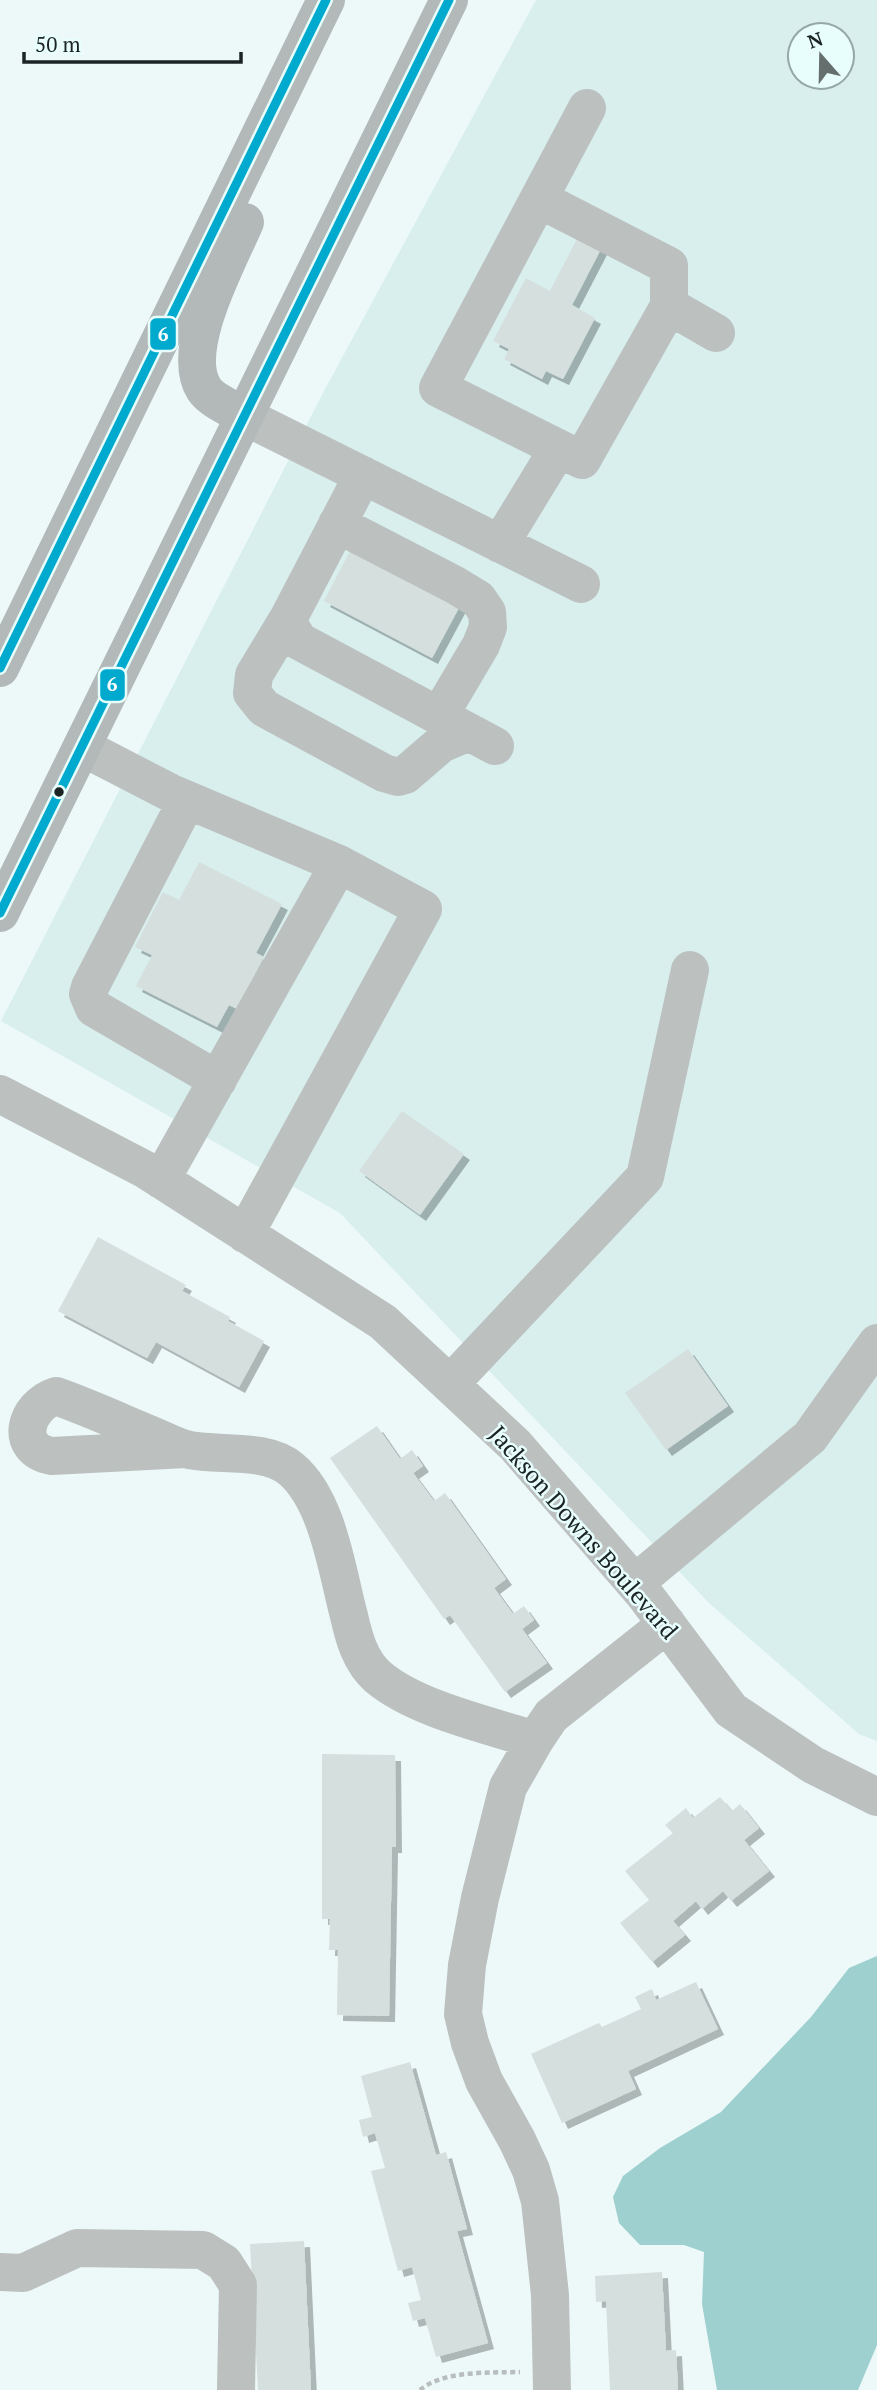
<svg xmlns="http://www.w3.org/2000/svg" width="877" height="2390" font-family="'PT Serif',serif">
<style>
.built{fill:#d8efee;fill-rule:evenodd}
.water{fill:#9dd0cf}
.building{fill:#d5dfde;filter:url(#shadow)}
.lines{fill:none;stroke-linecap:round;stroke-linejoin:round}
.path{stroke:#b8bebd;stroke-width:4.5;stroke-dasharray:5 3.5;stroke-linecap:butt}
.minor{stroke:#bcc1c0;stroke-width:38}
.major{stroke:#b2b9b8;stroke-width:38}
.bus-1-casing{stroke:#e7fefd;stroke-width:14}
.bus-1{stroke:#00a9ce;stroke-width:9}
.bus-dot{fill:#1b2423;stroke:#e7fefd;stroke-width:2.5}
.labels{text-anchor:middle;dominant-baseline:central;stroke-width:5;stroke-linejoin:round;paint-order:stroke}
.street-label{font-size:24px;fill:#1b2423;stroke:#e7fefd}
.line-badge{stroke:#e7fefd;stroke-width:2.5}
.badge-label{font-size:19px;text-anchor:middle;font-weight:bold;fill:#fff}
</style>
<defs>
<filter id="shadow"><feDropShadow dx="6" dy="6" stdDeviation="0" flood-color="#0004"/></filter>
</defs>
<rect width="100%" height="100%" fill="#ecf9f8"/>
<!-- built -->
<path class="built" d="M 536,0 L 877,0 L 877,1741 L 859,1734 L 709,1603 L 340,1213 L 1,1021 L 324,391 ZM 800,35 L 842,35 L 842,77 L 800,77 Z"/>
<!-- water -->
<path class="water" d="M 877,1956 L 877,2345 L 858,2390 L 717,2390 L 702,2304 L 704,2252 L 684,2245 L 640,2245 L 619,2223 L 613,2197 L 623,2176 L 660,2148 L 721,2112 L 811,2017 L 849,1968 Z"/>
<!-- building -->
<path class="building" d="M 580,233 L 603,245 L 572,305 L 595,318 L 563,379 L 546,371 L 542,379 L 504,359 L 509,349 L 493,341 L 526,278 L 550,291 Z
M 352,547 L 461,604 L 432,658 L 324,601 Z
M 199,862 L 282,904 L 256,953 L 264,957 L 237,1009 L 229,1005 L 217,1027 L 136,986 L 152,955 L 135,947 L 163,892 L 179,900 Z
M 402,1111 L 464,1154 L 420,1215 L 359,1171 Z
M 98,1237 L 186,1285 L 182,1291 L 230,1317 L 228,1321 L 264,1341 L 239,1387 L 156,1342 L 147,1358 L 58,1311 Z
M 688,1349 L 728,1406 L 666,1450 L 625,1393 Z
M 377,1426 L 400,1459 L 412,1450 L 423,1466 L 413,1473 L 434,1501 L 445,1493 L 506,1579 L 494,1588 L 513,1614 L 524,1606 L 534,1620 L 522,1629 L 547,1663 L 505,1692 L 450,1615 L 444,1619 L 330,1458 Z
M 322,1754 L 395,1755 L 396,1847 L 392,1847 L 389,2016 L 337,2015 L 338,1950 L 329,1950 L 330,1919 L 322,1919 Z
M 720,1797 L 732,1811 L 740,1804 L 759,1828 L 744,1840 L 769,1871 L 731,1901 L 723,1891 L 702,1909 L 696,1901 L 673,1921 L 685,1935 L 652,1962 L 620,1923 L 649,1900 L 625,1871 L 673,1833 L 665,1825 L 686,1808 L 693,1818 Z
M 696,1982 L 718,2029 L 628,2071 L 636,2089 L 562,2123 L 531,2054 L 599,2023 L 602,2027 L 641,2009 L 635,1997 L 652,1989 L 656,2000 Z
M 410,2062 L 436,2155 L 446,2152 L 467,2229 L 457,2231 L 488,2343 L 436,2357 L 425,2318 L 413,2321 L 408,2303 L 421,2300 L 412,2267 L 398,2271 L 371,2171 L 385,2168 L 375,2133 L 363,2137 L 359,2120 L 372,2117 L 361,2076 Z
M 304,2241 L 311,2390 L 258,2390 L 250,2244 Z
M 662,2272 L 666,2351 L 676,2350 L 678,2390 L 610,2390 L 606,2301 L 596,2302 L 595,2276 Z"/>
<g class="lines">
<!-- path -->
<path class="path" d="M 420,2390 C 444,2370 489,2373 520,2372"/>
<!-- minor -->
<path class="minor" d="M 587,108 L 438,388 L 582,460 L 669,306 L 716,333
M 539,199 L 669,266 L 669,306
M 244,416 L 581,584
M 363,475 L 289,617 L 291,628 L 299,641 L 495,746
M 337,524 L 455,585 L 478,599 L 487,612 L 488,627 L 481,645 L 439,716
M 500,544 L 558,449
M 289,617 L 254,675 L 252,693 L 264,708 L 384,773 L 398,777 L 405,775 L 441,744 L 469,732
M 82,747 L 171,793 L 339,864 L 423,909 L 245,1234
M 187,800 L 90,987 L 88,994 L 94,1008 L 218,1080
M 0,1094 L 146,1170 L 383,1322 L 515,1445 L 644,1594 L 731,1710 L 813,1765 L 877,1797
M 161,1180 L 339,864
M 450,1384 L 645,1177 L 690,970
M 186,1449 L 52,1456 C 13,1449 25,1406 56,1396 C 87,1407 118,1421 149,1434 C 162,1439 175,1447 189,1450 C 221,1456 266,1448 291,1469 C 328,1500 337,1571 349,1616 C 354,1638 360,1661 378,1677 C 416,1709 488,1725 535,1740
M 635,1583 L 810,1437 L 877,1343
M 0,2272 L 23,2273 L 77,2248 L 203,2250 L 224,2263 L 238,2285 L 236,2390
M 552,2390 L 550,2295 L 540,2201 L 531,2170 L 517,2140 L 484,2081 L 470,2043 L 463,2014 L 467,1965 L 480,1898 L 508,1787 L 535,1740 L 551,1716 L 667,1624"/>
<!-- major -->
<path class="major" d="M 244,416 C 233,409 212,401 204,389 C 179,349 228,262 245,222
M 0,668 L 326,0
M 0,913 L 449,0"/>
<defs>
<path id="bus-1" d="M 0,668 L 326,0
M 0,913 L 449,0"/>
</defs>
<!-- bus-1 casing -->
<use href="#bus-1" class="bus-1-casing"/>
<!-- bus-1 -->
<use href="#bus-1" class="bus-1"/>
</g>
<!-- markers -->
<circle class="bus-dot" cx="59" cy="792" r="6"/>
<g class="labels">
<!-- street labels -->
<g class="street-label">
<text transform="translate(584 1532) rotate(49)">Jackson Downs Boulevard</text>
</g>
</g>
<g class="line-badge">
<rect x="149" y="317" width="28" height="34" rx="7" fill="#00a9ce"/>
<rect x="99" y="668" width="27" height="34" rx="7" fill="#00a9ce"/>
</g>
<g class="badge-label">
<text x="163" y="341">6</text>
<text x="112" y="691">6</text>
</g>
<!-- north arrow -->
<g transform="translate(821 56) rotate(340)"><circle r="33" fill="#e7fefd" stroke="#95a7a6" stroke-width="2"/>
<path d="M0-5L12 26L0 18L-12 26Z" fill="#646f6e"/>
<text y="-10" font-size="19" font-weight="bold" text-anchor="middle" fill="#1b2423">N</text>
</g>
<!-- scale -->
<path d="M24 52v10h217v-10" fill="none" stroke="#1b2423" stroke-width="3.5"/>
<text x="35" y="52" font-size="21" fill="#1b2423" stroke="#e7fefd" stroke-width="5" paint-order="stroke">50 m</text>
</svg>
